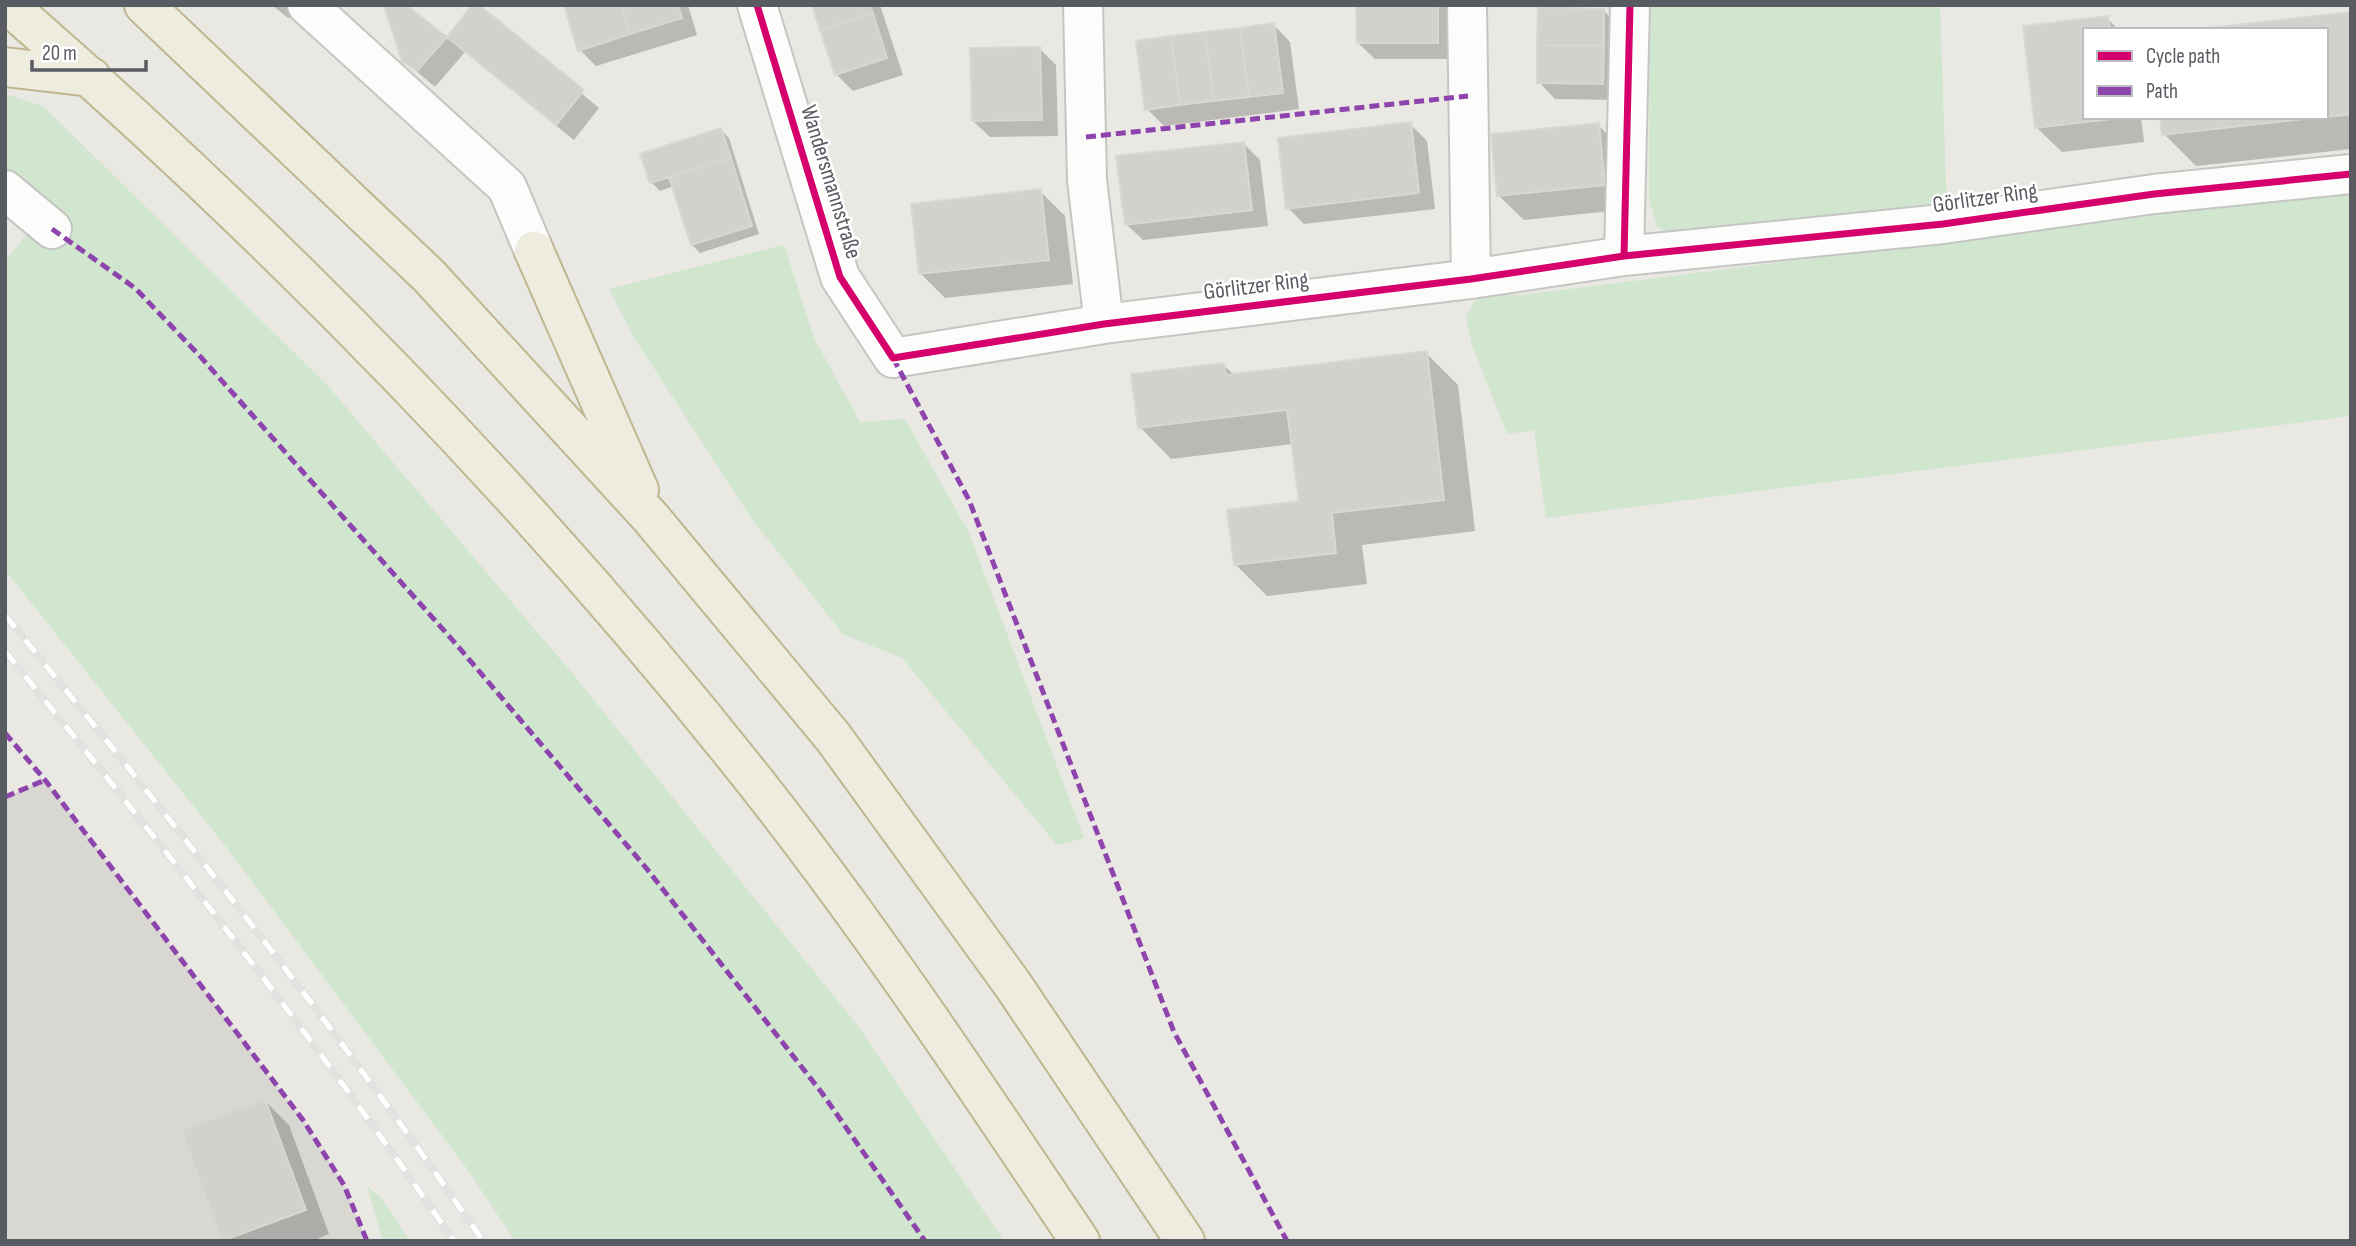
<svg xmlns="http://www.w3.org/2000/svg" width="2356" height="1246" font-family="'Sofia Sans Condensed',sans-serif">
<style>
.industrial{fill:#d9d7d2}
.green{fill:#d0e6cf}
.shadow{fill:#0003}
.building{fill:#d2d1cd;stroke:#d8d7d2;stroke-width:2}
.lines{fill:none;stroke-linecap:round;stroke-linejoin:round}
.minor-casing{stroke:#c5c6c4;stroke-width:42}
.highway-casing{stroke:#c0b690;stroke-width:42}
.minor{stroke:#fcfcfb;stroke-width:38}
.highway{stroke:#eeebdf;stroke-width:38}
.rail-casing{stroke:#e2e2e1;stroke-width:8}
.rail{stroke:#fff;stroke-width:5;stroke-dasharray:16;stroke-linecap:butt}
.quiet{stroke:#8e44ad;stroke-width:5;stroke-dasharray:10 5;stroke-linecap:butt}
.cycleway-casing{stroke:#fff;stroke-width:11}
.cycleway{stroke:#d6006c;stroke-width:7}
.labels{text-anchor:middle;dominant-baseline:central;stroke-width:5;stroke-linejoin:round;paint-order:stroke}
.street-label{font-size:23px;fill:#585b61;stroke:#fff}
</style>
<rect width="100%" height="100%" fill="#e9e8e2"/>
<!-- industrial -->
<path class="industrial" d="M 45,780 L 303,1120 L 344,1185 L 367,1241 L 5,1241 L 5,797 Z"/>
<!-- green -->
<path class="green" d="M 1650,5 L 1940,5 L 1947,215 L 1684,239 L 1657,227 L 1649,200 Z
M 5,94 L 43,106 L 328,386 L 572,673 L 858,1026 L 1004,1241 L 515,1241 L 465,1166 L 227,848 L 5,570 L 5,261 L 52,204 L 5,171 Z
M 2351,190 L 2351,416 L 1546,518 L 1534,430 L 1507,434 L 1471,342 L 1466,316 L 1479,295 L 1522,295 Z
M 784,245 L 814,338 L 860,422 L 905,419 L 969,533 L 1084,838 L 1057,845 L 902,658 L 843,634 L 752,519 L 635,339 L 609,289 Z
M 367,1186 L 382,1199 L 410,1241 L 383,1241 Z"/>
<!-- shadow -->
<path class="shadow" d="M 272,5 L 335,5 L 288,18 Z
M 403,5 L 448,39 L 475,5 L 599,108 L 574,140 L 465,52 L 435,87 L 403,60 Z
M 566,5 L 688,5 L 697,35 L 596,66 L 580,50 Z
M 814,5 L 880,5 L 903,75 L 853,91 L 836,74 Z
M 1358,5 L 1454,5 L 1454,59 L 1375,59 L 1358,43 Z
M 1603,10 L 1620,27 L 1619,100 L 1555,99 L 1539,82 Z
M 2351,14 L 2351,149 L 2196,166 L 2164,134 L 2162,117 L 2326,117 L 2326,30 Z
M 2107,18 L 2119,30 L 2085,30 L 2085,117 L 2141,117 L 2144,142 L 2062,152 L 2037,128 L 2025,28 Z
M 1274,25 L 1290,42 L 1299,109 L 1164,126 L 1147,109 Z
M 1039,48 L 1056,65 L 1058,136 L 990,137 L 973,121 Z
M 1410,124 L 1427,141 L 1435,209 L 1304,224 L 1288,208 Z
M 1598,125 L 1623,149 L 1629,209 L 1524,220 L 1499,196 Z
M 721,130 L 729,138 L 759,234 L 700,253 L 692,245 L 674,186 L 660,191 L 652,183 L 643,155 Z
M 1243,143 L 1260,160 L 1268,226 L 1143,240 L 1126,224 Z
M 1040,191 L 1065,216 L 1073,284 L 945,298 L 921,274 Z
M 1426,353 L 1458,385 L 1475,531 L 1362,545 L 1367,584 L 1267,596 L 1236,565 L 1301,503 L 1293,444 L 1171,459 L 1140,427 L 1224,365 L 1235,376 Z
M 265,1101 L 289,1125 L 329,1234 L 312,1241 L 223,1240 Z"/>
<!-- building -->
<path class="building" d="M 384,5 L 406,5 L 447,37 L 417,71 L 402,61 Z
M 472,5 L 479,5 L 584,90 L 556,125 L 447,37 Z
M 564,5 L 621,5 L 630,34 L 578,51 Z
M 621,5 L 678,5 L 682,18 L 630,34 Z
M 812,5 L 870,5 L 873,13 L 820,30 Z
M 1356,5 L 1438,5 L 1438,43 L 1357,43 Z
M 1538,7 L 1604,9 L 1604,46 L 1537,45 Z
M 2351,12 L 2351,114 L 2326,117 L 2326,30 L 2190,30 Z
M 873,13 L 887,58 L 835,75 L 820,30 Z
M 2108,16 L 2110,30 L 2085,30 L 2085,117 L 2120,118 L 2035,128 L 2023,26 Z
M 1274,23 L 1283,93 L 1249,97 L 1240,28 Z
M 1240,28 L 1249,97 L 1214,101 L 1205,32 Z
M 1205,32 L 1214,101 L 1180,105 L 1171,36 Z
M 1171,36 L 1180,105 L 1145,110 L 1136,41 Z
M 1537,45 L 1604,46 L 1603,84 L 1537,83 Z
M 1040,47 L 1042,120 L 972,121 L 970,48 Z
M 2160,117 L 2321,117 L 2162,135 Z
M 1411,122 L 1419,193 L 1286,209 L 1278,138 Z
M 1599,123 L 1605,185 L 1497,196 L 1491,134 Z
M 721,128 L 731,158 L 650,183 L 640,154 Z
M 1244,142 L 1252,210 L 1125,225 L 1116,156 Z
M 731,158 L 752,226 L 691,245 L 669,177 Z
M 1041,189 L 1049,260 L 919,274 L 911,204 Z
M 1427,351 L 1444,500 L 1332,513 L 1336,553 L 1234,565 L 1227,510 L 1299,501 L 1287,410 L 1138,428 L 1131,374 L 1224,363 L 1226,375 Z
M 265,1099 L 306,1210 L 222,1241 L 181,1130 Z"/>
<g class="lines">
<defs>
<path id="minor" d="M 307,5 L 507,187 L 534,251
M 757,5 L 840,277 L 893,358 L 1104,324 L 1471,279 L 1624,256
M 1083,5 L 1087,180 L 1104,324
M 1467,5 L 1471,279
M 1630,5 L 1624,256 L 1943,224 L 2154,194 L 2351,174
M 5,190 L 52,229"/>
<path id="highway" d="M 8,5 C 279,241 539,507 761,789 C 875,934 977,1088 1080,1241
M 144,5 L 429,276 L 651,518 L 833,737 L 1013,985 L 1185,1241
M 5,67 L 91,77
M 534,251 L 639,490"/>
</defs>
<!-- minor casing -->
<use href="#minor" class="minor-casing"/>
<!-- highway casing -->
<use href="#highway" class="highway-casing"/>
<!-- minor -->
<use href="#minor" class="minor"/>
<!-- highway -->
<use href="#highway" class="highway"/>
<defs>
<path id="rail" d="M 5,615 C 171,819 334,1024 483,1241
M 5,651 C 161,843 314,1037 454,1241"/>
</defs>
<!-- rail casing -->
<use href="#rail" class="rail-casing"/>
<!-- rail -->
<use href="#rail" class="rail"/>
<!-- quiet -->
<path class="quiet" d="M 1086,137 L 1468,96
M 52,229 L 135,288 L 198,354 L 456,644 L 647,869 L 822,1093 L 925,1241
M 893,358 L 969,500 L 1174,1032 L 1287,1241
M 5,733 L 45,780 L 303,1120 L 344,1185 L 367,1241
M 5,797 L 45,780"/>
<defs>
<path id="cycleway" d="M 757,5 L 840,277 L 893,358 L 1104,324 L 1471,279 L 1624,256
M 1630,5 L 1624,256 L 1943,224 L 2154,194 L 2351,174"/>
</defs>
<!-- cycleway casing -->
<use href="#cycleway" class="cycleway-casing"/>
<!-- cycleway -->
<use href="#cycleway" class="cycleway"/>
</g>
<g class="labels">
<!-- street labels -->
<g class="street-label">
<text transform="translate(831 182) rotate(73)">Wandersmannstraße</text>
<text transform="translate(1985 198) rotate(-8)">Görlitzer Ring</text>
<text transform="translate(1256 286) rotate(-7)">Görlitzer Ring</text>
</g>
</g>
<!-- border -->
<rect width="2356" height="1246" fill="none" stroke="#585b61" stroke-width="14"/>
<!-- legend -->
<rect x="2083" y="28" width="245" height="91" fill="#ffffff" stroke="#bcbdc0" stroke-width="2"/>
<rect x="2097" y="51" width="35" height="10" fill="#d6006c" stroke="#bcbdc0" stroke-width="2"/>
<text x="2146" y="63" font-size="21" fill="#585b61">Cycle path</text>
<rect x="2097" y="86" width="35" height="10" fill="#8e44ad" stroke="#bcbdc0" stroke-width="2"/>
<text x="2146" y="98" font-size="21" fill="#585b61">Path</text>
<!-- scale -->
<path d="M32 60v10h114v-10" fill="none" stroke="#585b61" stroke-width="3.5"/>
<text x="42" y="60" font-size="21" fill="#585b61" stroke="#ffffff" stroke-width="5" paint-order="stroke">20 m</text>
</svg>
